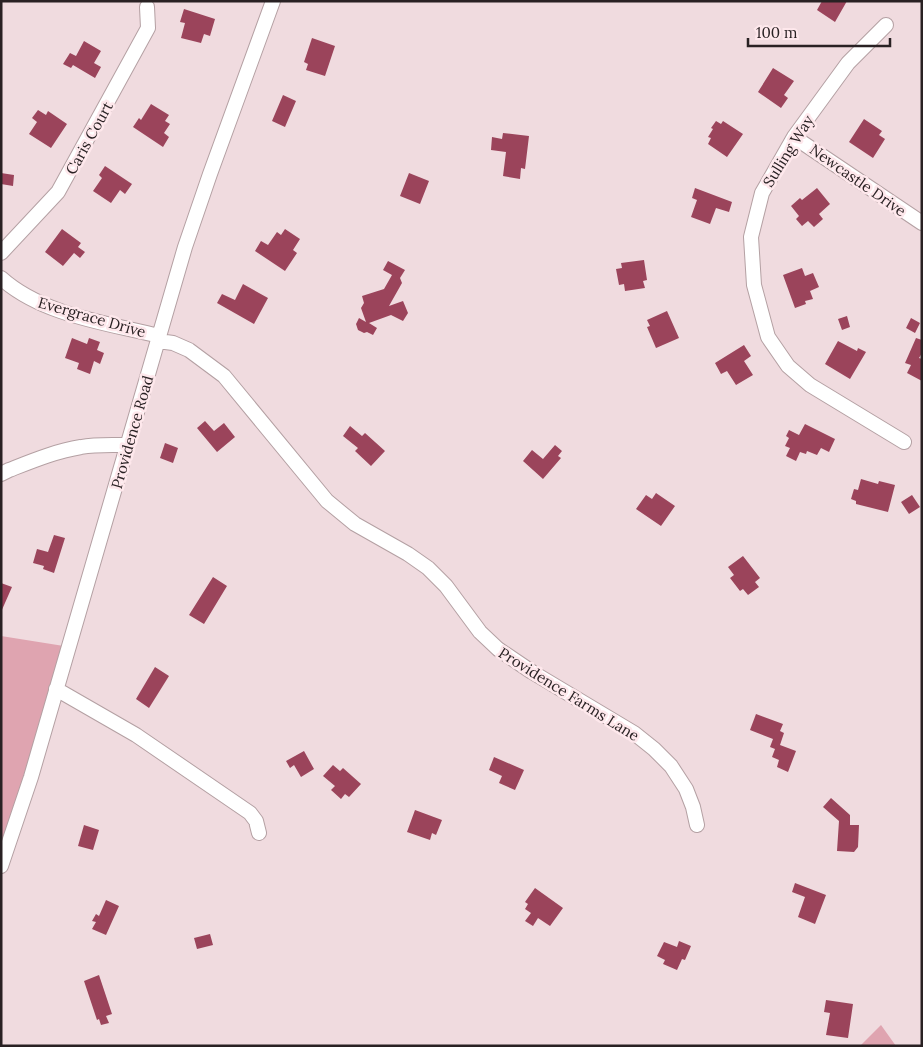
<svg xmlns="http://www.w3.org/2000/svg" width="923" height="1047" font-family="Lora,serif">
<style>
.green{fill:#dfa4b0}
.building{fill:#9b445b}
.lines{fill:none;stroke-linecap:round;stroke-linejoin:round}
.minor-casing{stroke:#b4a0a3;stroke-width:16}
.minor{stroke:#fff;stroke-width:14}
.labels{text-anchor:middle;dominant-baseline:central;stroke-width:5;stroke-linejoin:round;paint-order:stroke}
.street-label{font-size:15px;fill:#292123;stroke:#fee8ec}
</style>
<rect width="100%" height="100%" fill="#f0dbdf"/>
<!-- green -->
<path class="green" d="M 1,636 L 70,647 L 1,851 Z
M 881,1025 L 896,1046 L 860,1046 Z"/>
<!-- building -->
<path class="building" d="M 822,1 L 847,1 L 835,22 L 817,10 Z
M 184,9 L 215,19 L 210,36 L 204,34 L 201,43 L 181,38 L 185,23 L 180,22 Z
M 312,38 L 335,46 L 325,76 L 306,70 L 308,64 L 304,62 Z
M 84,41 L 101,51 L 94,63 L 101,67 L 95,78 L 73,65 L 71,68 L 63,64 L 70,53 L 76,56 Z
M 773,68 L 794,81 L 784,95 L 788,98 L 781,108 L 758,92 Z
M 283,95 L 296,101 L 285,127 L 272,121 Z
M 151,104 L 169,115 L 165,121 L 170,124 L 164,133 L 169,137 L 163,147 L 133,127 L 139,118 L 141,120 Z
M 38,110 L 46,115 L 48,111 L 67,124 L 51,148 L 29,134 L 37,122 L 32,118 Z
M 864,119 L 882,131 L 879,135 L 885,139 L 873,158 L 849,142 Z
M 716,121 L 721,124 L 723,121 L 743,134 L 727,157 L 708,144 L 711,138 L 708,137 L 713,129 L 711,128 Z
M 503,133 L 529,136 L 525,169 L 521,168 L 520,179 L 503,176 L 506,152 L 491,150 L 492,137 L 502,139 Z
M 105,166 L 132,184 L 125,194 L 120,190 L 111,203 L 93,191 L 102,178 L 99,175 Z
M 1,173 L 14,175 L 13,186 L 1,184 Z
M 409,173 L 429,181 L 420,204 L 400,196 Z
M 695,188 L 732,202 L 729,212 L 716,208 L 710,224 L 691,217 L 697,200 L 692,198 Z
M 817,188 L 830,204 L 819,214 L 823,219 L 814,227 L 808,221 L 802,226 L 796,219 L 799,216 L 791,206 L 800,198 L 802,200 Z
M 62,229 L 81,243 L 78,247 L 85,252 L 80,258 L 74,253 L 63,266 L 45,252 Z
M 285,229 L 300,239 L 293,250 L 297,253 L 285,271 L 255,251 L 261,241 L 268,245 L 277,232 L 281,235 Z
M 644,260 L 647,280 L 643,281 L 645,288 L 625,291 L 624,284 L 619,285 L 616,269 L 622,268 L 621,263 Z
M 388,261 L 405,270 L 400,278 L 402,283 L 389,306 L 403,301 L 408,313 L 403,321 L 391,315 L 369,323 L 377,328 L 373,335 L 367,332 L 364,333 L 358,330 L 356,324 L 359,318 L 366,322 L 361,308 L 364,303 L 362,296 L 384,289 L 392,275 L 383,270 Z
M 802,268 L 805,276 L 813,273 L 819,287 L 810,291 L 813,299 L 805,301 L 806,304 L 795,308 L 783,275 Z
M 243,284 L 268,298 L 254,324 L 217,303 L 222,294 L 235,300 Z
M 667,311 L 679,338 L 656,348 L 647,327 L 650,326 L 647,320 Z
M 847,316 L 850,327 L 842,330 L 838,319 Z
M 911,318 L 920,323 L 915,333 L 906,328 Z
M 72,338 L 87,344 L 89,338 L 100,342 L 97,350 L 104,353 L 100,364 L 94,361 L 90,374 L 77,369 L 79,363 L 65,358 Z
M 916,338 L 922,340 L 922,353 L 919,358 L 922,359 L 922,381 L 907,373 L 911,365 L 905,363 Z
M 838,341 L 857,351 L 858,348 L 866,352 L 850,379 L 825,364 Z
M 744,345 L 751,356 L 744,361 L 753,375 L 736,385 L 727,371 L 721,374 L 715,363 Z
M 205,421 L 214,431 L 224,423 L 235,437 L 217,452 L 197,428 Z
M 805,424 L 835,439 L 829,452 L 821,448 L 817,455 L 807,451 L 806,454 L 800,452 L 796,461 L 786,456 L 790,448 L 785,446 L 789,438 L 786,436 L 789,430 L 799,435 Z
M 350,426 L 362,436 L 365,433 L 385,451 L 371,466 L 355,451 L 358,448 L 343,436 Z
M 165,443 L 178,448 L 173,463 L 160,458 Z
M 555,445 L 562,451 L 558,456 L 561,458 L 543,479 L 523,461 L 532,450 L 543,459 Z
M 861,479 L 878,484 L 879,481 L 895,485 L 888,512 L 856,504 L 856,501 L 851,499 L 854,489 L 858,490 Z
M 656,493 L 675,506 L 661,526 L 636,509 L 646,495 L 652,499 Z
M 912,495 L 920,507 L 909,514 L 901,502 Z
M 54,535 L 65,538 L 54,573 L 43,569 L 44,566 L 33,563 L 37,549 L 48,552 Z
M 743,556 L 760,578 L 755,582 L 759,587 L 748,595 L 743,589 L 740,591 L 730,578 L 734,575 L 728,567 Z
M 213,577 L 227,586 L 204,624 L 189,615 Z
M 1,583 L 12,587 L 1,612 Z
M 155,667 L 169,676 L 149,708 L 136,699 Z
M 756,714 L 783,724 L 780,731 L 784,733 L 780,745 L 796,751 L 788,772 L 777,767 L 779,760 L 772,757 L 775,749 L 770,747 L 773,739 L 750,730 Z
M 304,751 L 314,769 L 301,777 L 294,765 L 290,768 L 286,761 Z
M 494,757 L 524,770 L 515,790 L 499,783 L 502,776 L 489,770 Z
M 333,765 L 340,771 L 343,768 L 361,784 L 349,797 L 345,794 L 341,799 L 331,790 L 335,786 L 323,776 Z
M 831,798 L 850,815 L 850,825 L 859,825 L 858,847 L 854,852 L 837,851 L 839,821 L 823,807 Z
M 415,810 L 442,820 L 436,835 L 432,833 L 430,840 L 407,832 Z
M 84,825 L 99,830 L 93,850 L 78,846 Z
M 795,883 L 826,895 L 815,924 L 798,917 L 805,897 L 792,892 Z
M 535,888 L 563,908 L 550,926 L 538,918 L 533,926 L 525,921 L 531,913 L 525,909 L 528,904 L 525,902 Z
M 106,900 L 119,906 L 106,935 L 92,929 L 96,922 L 92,921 L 96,914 L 99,916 Z
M 210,934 L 213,945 L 197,949 L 194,938 Z
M 679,941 L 691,946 L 685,960 L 682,959 L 677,970 L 663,964 L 665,960 L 657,956 L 664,942 L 677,947 Z
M 99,975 L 112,1014 L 106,1016 L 109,1023 L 101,1025 L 99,1019 L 97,1020 L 84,981 Z
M 826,1000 L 853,1004 L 848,1038 L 826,1035 L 830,1013 L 824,1012 Z"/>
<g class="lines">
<defs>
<path id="minor" d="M 886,25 L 848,63 L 794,137 L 762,193 L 751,237 L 754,285 L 768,337 L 788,366 L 810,385 L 904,442
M 794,137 L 922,223
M 1,253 L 58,192 L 148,28 L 147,7
M 1,278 C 42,315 107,323 159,336
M 158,341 L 173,343 L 189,350 L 224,376 L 327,501 L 355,524 L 408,554 L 428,568 L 446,586 L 480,632 L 498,649 L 532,672 L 634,733 L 654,749 L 671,766 L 686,789 L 693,807 L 697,825
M 1,474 L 9,470 C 32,461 56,451 81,447 C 96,444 112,445 128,445
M 56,689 L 136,735 L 250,813 L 256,821 L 259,833
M 1,866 L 31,777 L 185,247 L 210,174 L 273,1"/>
</defs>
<!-- minor casing -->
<use href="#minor" class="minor-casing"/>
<!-- minor -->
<use href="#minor" class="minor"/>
</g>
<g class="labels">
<!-- street labels -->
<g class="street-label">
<text transform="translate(89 138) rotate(-61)">Caris Court</text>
<text transform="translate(788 151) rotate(-58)">Sulling Way</text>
<text transform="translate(858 180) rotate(35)">Newcastle Drive</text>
<text transform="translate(92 317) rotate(16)">Evergrace Drive</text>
<text transform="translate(132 432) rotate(-74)">Providence Road</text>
<text transform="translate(569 694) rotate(32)">Providence Farms Lane</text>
</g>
</g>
<!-- border -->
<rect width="923" height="1047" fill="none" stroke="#292123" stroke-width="5"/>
<!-- scale -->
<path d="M748 38v8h142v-8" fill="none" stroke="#292123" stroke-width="2.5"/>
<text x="756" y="38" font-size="15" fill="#292123" stroke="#fee8ec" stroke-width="4" paint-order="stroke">100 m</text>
</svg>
